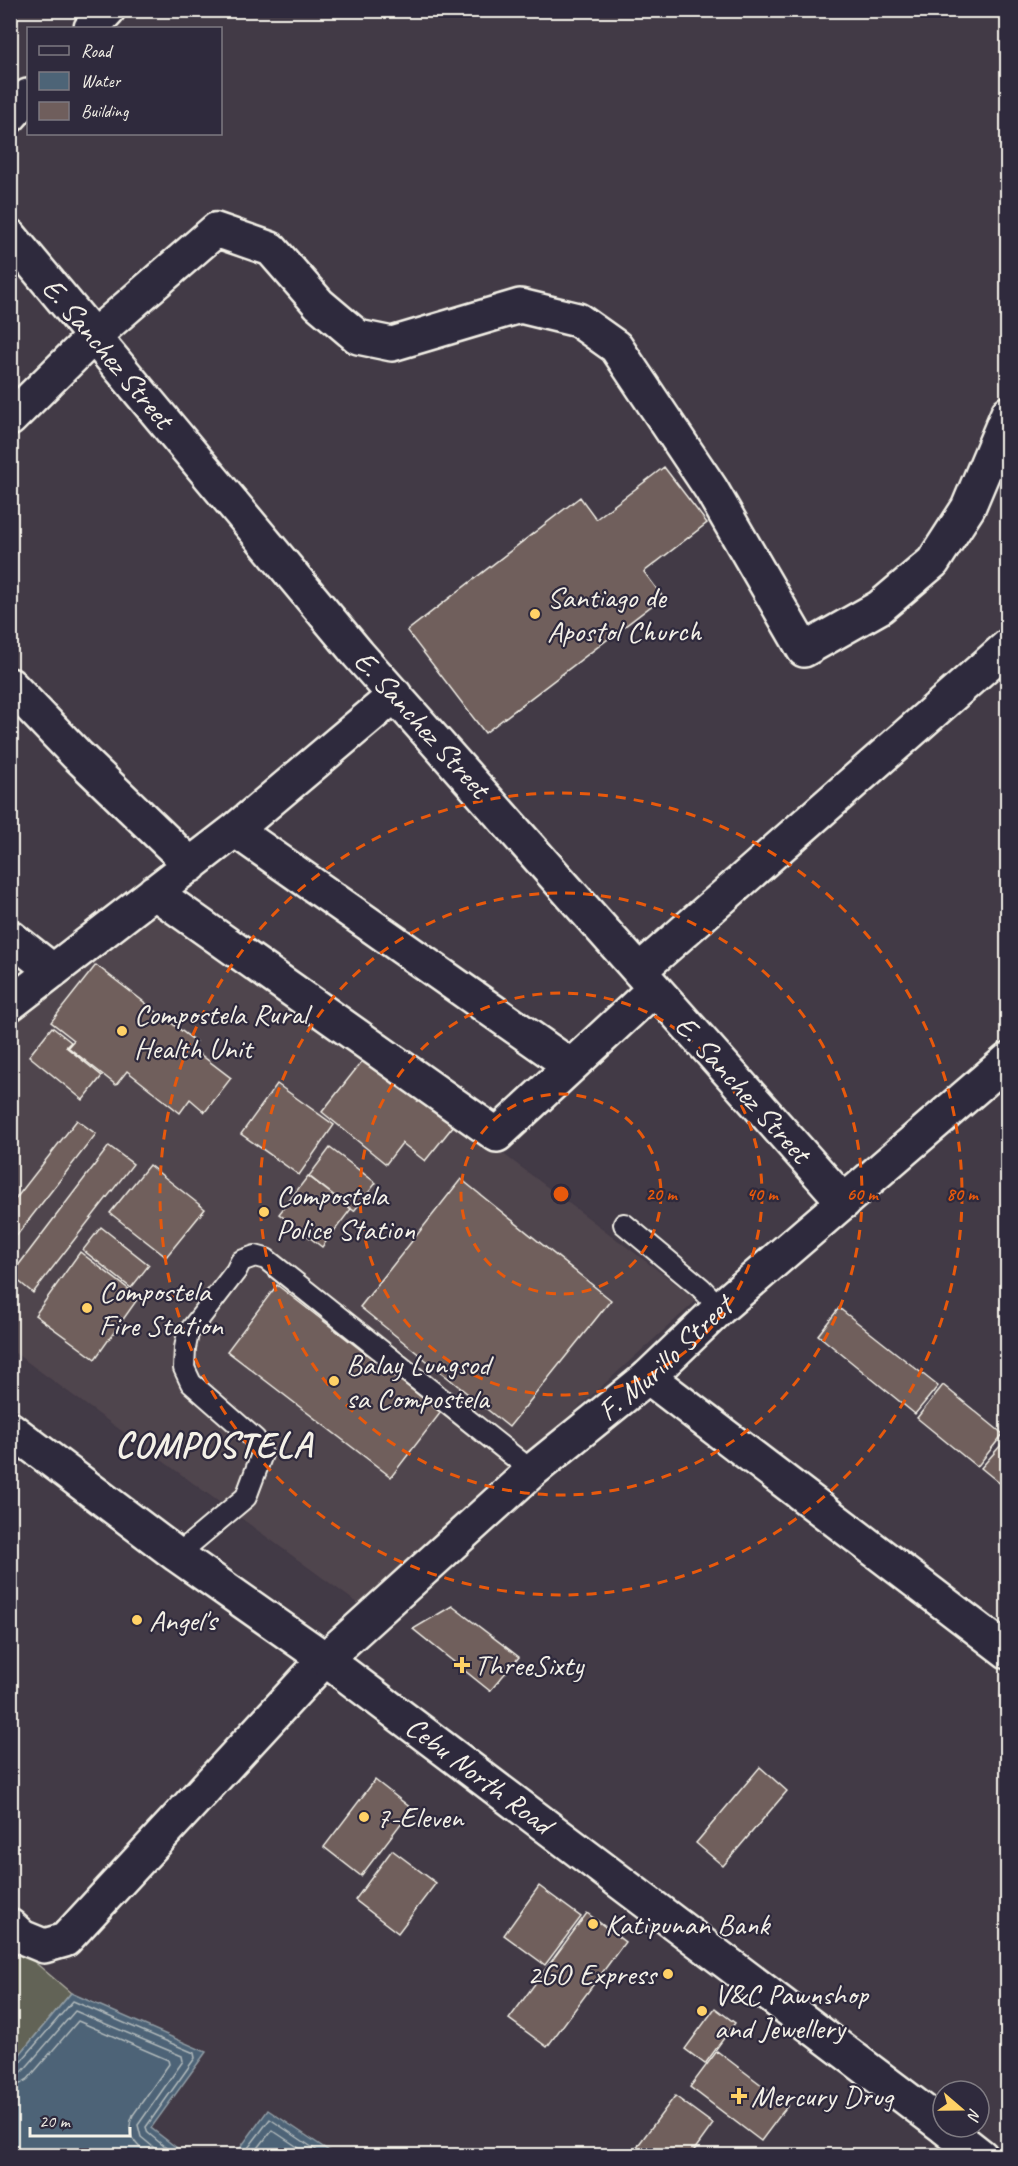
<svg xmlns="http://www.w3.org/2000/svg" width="1018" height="2166" font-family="Caveat,sans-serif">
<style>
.built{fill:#50454d}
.green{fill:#626456;stroke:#abaa9f;stroke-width:1.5}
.water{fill:#4d6477;stroke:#909ca4;stroke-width:1.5}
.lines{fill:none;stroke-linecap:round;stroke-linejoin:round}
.shore{stroke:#b1b9bb;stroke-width:1.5}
.building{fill:#6f5e5c;stroke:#f4f1e8;stroke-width:1.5}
.lane-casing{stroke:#f4f1e8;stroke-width:24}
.street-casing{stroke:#f4f1e8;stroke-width:38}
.secondary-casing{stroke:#f4f1e8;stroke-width:38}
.highway-casing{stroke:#f4f1e8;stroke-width:38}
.lane{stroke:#2f2a3d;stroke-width:20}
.street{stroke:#2f2a3d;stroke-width:33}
.secondary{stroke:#2f2a3d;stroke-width:33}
.highway{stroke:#2f2a3d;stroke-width:33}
.ring{fill:none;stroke:#e8590c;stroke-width:3;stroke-dasharray:10 8}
.poi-dot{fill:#ffd166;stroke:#2f2a3d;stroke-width:2}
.labels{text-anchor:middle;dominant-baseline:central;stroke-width:4.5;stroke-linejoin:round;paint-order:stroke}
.street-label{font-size:30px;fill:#f4f1e8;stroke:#2f2a3d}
.poi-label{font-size:30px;fill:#f4f1e8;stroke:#2f2a3d;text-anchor:start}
.district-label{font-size:36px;font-weight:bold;letter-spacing:1.5px;fill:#f4f1e8;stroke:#2f2a3d}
.centre{fill:#e8590c;stroke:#2f2a3d;stroke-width:3}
.ring-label{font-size:18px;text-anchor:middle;font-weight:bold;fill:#e8590c;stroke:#2f2a3d;stroke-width:4.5;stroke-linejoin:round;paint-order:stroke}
</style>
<rect width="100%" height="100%" fill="#423a46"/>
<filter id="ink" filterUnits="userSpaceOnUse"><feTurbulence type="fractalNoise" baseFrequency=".0167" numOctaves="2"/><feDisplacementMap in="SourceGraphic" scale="12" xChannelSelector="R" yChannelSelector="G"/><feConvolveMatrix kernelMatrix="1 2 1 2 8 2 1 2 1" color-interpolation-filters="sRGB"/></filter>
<g filter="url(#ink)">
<!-- built -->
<path class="built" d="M 152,906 L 368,1052 L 697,1300 L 360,1605 L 11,1350 L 11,1018 Z"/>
<!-- green -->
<path class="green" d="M 11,1942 L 71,1993 L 11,2065 Z"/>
<!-- water -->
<path class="water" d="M 71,1993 L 206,2052 L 151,2128 L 186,2155 L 11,2155 L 11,2065 Z
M 268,2110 L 335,2155 L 235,2155 Z"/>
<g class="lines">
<!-- shore -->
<path class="shore" d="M 10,2068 L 17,2066 L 73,2001 L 194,2053 L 195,2058 L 146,2127 L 148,2133 L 176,2156
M 10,2076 L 17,2075 L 23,2071 L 75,2011 L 182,2056 L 183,2061 L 138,2125 L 141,2137 L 164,2156
M 10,2085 L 20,2084 L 28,2079 L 78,2021 L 168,2060 L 169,2064 L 133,2115 C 124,2134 135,2144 149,2156
M 242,2156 L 270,2119 L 325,2156
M 252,2156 L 272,2130 L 311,2156"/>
</g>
<!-- building -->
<path class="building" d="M 664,467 L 707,523 L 644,572 L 663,597 L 485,733 L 407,631 L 580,497 L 596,519 Z
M 96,965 L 196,1042 L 192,1048 L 231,1078 L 205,1112 L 190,1099 L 180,1113 L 127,1071 L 116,1085 L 68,1047 L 74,1040 L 51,1022 Z
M 52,1027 L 71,1042 L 66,1047 L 102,1076 L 83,1100 L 29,1056 Z
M 367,1055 L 454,1125 L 425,1161 L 402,1143 L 386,1164 L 322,1112 Z
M 277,1084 L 334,1125 L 299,1175 L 241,1134 Z
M 77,1120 L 96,1134 L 10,1244 L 10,1206 Z
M 109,1146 L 133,1164 L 33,1293 L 11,1275 Z
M 330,1148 L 376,1183 L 354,1211 L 309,1176 Z
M 149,1165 L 205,1209 L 166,1257 L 110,1213 Z
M 308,1176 L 351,1209 L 322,1247 L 279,1214 Z
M 461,1179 L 611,1300 L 509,1427 L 360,1307 Z
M 101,1227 L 149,1265 L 131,1288 L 83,1250 Z
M 80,1252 L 139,1297 L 95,1359 L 35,1315 Z
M 277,1285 L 441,1412 L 391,1477 L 227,1351 Z
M 839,1308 L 938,1386 L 915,1414 L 818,1335 Z
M 943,1385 L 1003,1434 L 977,1467 L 917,1418 Z
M 1008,1437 L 1008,1490 L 981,1468 Z
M 452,1606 L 519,1657 L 490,1691 L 413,1629 Z
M 760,1767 L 787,1791 L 723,1866 L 696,1843 Z
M 375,1780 L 412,1809 L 361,1876 L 324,1847 Z
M 392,1850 L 436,1883 L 398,1933 L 355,1900 Z
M 539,1886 L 581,1917 L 545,1965 L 504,1935 Z
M 587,1913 L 625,1942 L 547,2047 L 509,2019 Z
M 715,2008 L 735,2023 L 705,2064 L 685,2049 Z
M 717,2051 L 788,2105 L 761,2141 L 690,2087 Z
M 675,2096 L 713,2124 L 690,2156 L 630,2156 Z"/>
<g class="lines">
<defs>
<path id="lane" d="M 624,1224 L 701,1288 L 720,1308
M 177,1555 L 246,1497 L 262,1454 L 255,1439 L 191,1383 L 184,1368 L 185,1348 L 188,1333 L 236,1271 L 241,1261 L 255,1256 L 266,1259 L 532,1471"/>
<path id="street" d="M 10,236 L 358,654 L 844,1202
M 10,419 L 94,336 L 216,230 L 271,249 L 319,304 L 358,337 L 392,344 L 520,306 L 578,320 L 616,347 L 711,489 L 804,650 L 880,607 L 933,562 L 968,508 L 1008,413
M 10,685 L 77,755 L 191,865
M 235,830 L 571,1066
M 154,892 L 497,1135 L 654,989
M 10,937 L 53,971
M 639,971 L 1008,646
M 10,1004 L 235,830 L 395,695
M 648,1377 L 1008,1652
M 10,1926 L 22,1937 L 44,1946 L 65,1940 L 325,1659"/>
<g id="secondary">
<path d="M 91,28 L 108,10"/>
<path d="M 10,116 L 28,96"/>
<path id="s1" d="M 325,1659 L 532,1471 L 648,1377 L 720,1308 L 1008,1060"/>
</g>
<path id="highway" d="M 10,1429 L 177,1555 L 325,1659 L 943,2126
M 944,2127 L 981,2156"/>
</defs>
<!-- lane casing -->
<use href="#lane" class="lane-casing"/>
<!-- street casing -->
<use href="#street" class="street-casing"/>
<!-- secondary casing -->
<use href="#secondary" class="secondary-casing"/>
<!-- highway casing -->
<use href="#highway" class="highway-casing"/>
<!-- lane -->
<use href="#lane" class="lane"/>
<!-- street -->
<use href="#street" class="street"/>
<!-- secondary -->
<use href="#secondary" class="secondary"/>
<!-- highway -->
<use href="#highway" class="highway"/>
</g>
</g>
<!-- distance rings -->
<g class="ring">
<circle cx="561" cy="1194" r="100"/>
<circle cx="561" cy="1194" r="201"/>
<circle cx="561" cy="1194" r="301"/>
<circle cx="561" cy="1194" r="401"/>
</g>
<!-- markers -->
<g class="poi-dot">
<circle cx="535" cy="614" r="6"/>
<circle cx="122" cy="1031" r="6"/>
<circle cx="264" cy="1212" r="6"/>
<circle cx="87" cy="1308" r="6"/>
<circle cx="334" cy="1381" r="6"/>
<circle cx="137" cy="1620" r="6"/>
<path d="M459 1656h6v6h6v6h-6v6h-6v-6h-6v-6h6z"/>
<circle cx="364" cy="1817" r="6"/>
<circle cx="593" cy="1924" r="6"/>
<circle cx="668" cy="1974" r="6"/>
<circle cx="702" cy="2011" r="6"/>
<path d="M736 2087h6v6h6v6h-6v6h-6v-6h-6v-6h6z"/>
</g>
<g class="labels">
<!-- street labels -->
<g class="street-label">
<text transform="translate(108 353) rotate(50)">E. Sanchez Street</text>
<text transform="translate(422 724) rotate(48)">E. Sanchez Street</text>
<text transform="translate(743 1089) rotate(48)">E. Sanchez Street</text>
<text stroke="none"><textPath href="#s1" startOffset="454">F. Murillo Street</textPath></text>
<text transform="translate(479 1775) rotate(37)">Cebu North Road</text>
</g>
<!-- poi labels -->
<g class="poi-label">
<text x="547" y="597">Santiago de<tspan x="547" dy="34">Apostol Church</tspan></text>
<text x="134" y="1014">Compostela Rural<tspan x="134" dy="34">Health Unit</tspan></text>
<text x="276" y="1195">Compostela<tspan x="276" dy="34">Police Station</tspan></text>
<text x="99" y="1291">Compostela<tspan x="99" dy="34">Fire Station</tspan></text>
<text x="346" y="1364">Balay Lungsod<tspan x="346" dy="34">sa Compostela</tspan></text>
<text x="149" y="1620">Angel's</text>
<text x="474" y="1665">ThreeSixty</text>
<text x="376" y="1817">7-Eleven</text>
<text x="605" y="1924">Katipunan Bank</text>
<text x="656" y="1974" text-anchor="end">2GO Express</text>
<text x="714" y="1994">V&amp;C Pawnshop<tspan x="714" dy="34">and Jewellery</tspan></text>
<text x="751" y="2096">Mercury Drug</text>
</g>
<!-- district labels -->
<g class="district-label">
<text x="214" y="1445">COMPOSTELA</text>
</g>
</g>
<circle cx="561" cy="1194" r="9" class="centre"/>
<g class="ring-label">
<text x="661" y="1200">20 m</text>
<text x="762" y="1200">40 m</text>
<text x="862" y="1200">60 m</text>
<text x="962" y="1200">80 m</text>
</g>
<!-- margin -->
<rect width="1018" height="2166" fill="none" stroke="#2f2a3d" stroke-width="36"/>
<rect x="18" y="18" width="982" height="2130" fill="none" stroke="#f4f1e8" stroke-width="2" filter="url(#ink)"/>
<!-- legend -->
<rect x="27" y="27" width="195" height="108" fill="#2f2a3d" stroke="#7e7a81" stroke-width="1.5"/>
<rect x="39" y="46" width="30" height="9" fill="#2f2a3d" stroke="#7e7a81" stroke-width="1.5"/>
<text x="81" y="57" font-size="18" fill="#f4f1e8">Road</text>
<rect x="39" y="72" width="30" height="18" fill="#4d6477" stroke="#7e7a81" stroke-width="1.5"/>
<text x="81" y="87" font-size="18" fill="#f4f1e8">Water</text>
<rect x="39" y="102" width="30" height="18" fill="#6f5e5c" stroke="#7e7a81" stroke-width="1.5"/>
<text x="81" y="117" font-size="18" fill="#f4f1e8">Building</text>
<!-- north arrow -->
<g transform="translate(961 2109) rotate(110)"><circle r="28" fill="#2f2a3d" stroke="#7e7a81" stroke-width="1.5"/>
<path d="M0-4.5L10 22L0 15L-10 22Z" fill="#ffd166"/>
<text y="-9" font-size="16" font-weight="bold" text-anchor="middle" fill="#f4f1e8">N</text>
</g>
<!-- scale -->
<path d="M30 2127v9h100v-9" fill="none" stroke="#f4f1e8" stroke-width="3"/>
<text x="39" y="2127" font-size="18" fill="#f4f1e8" stroke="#2f2a3d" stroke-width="4.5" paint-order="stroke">20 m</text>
</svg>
